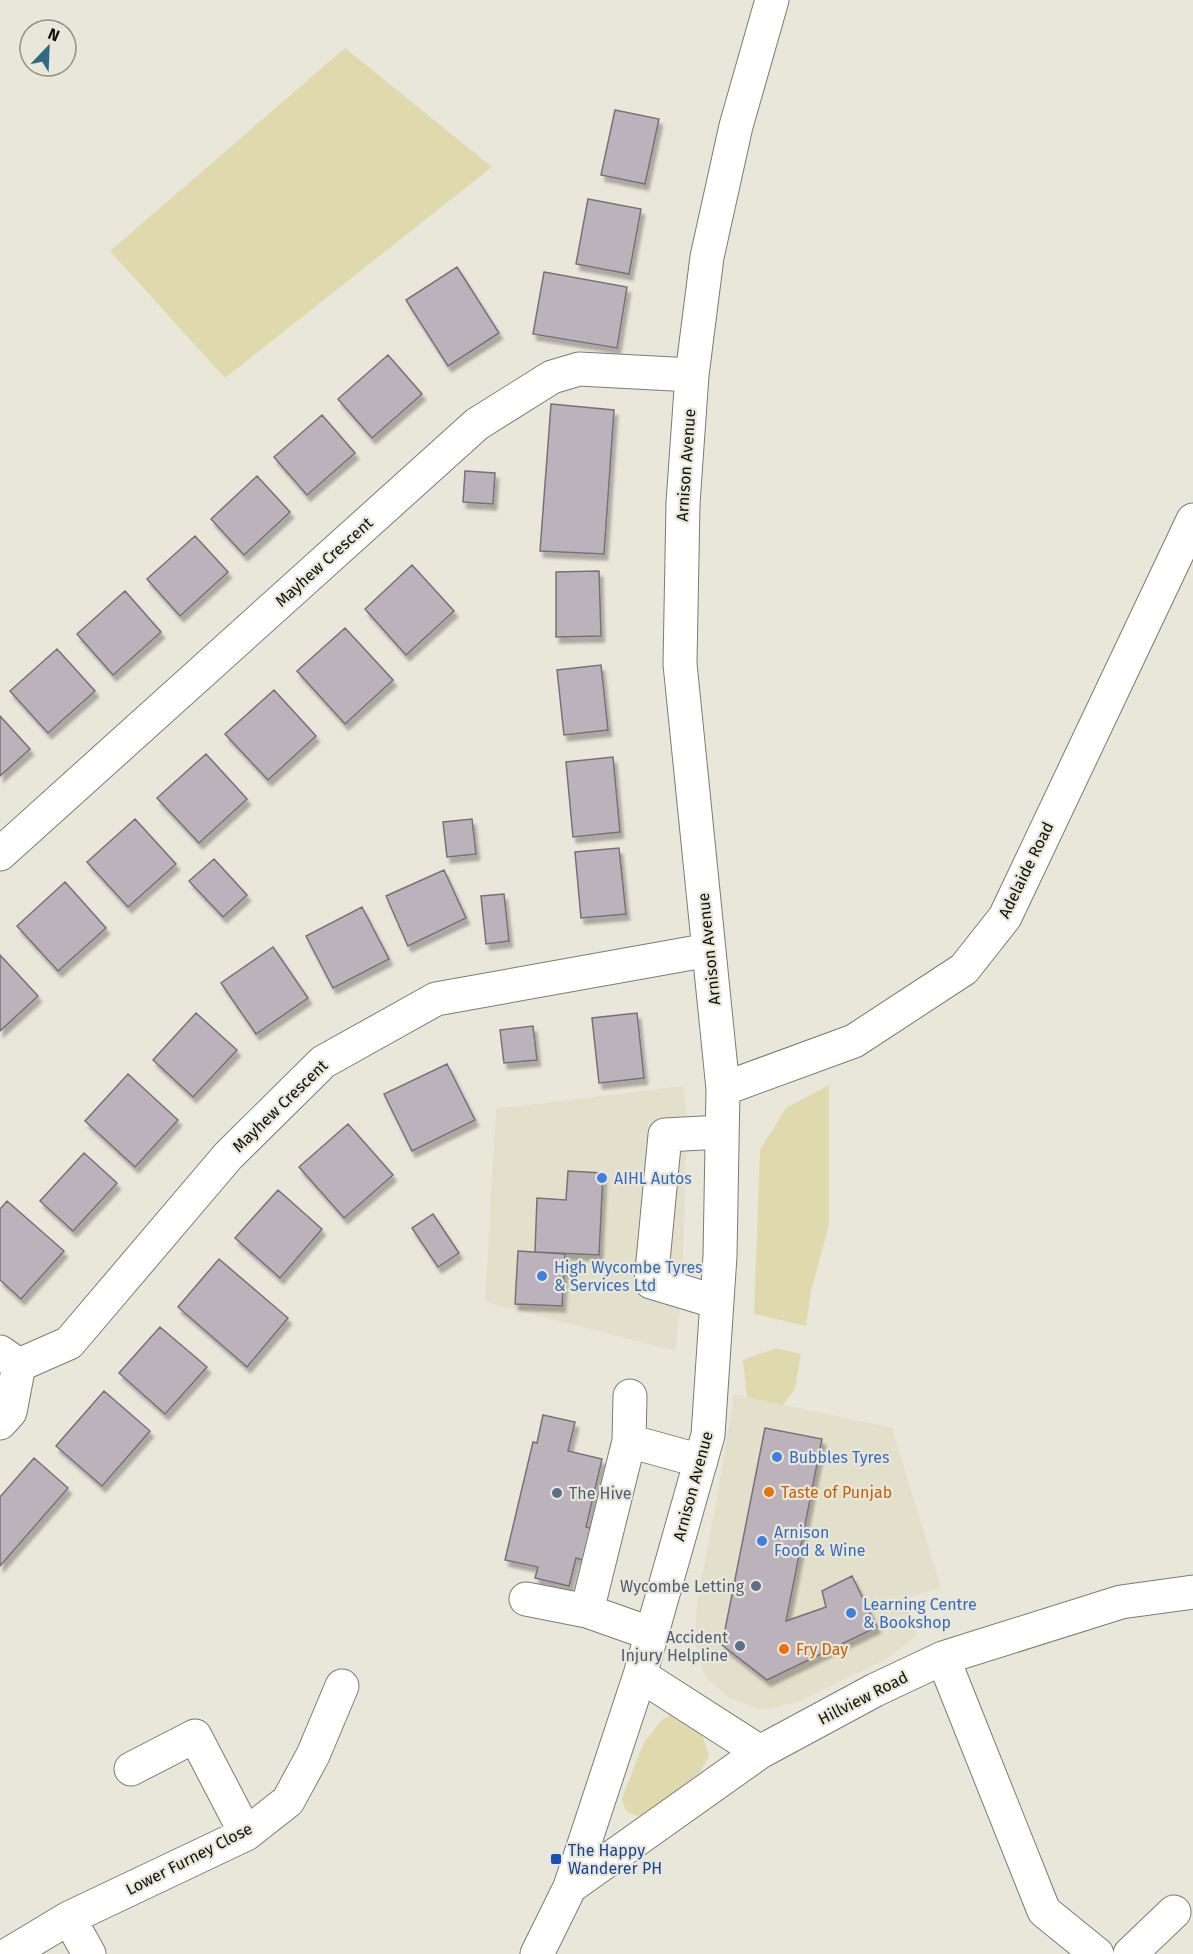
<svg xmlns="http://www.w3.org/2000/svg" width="1193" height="1954" font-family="'Fira Sans',sans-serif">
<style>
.built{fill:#e2dfca}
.green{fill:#e0d9ae}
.building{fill:#bcb2bc;stroke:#7a7079;stroke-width:1.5;filter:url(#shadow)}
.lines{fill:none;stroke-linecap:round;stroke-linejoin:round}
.minor-casing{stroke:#7d7b70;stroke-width:35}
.minor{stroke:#fff;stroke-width:33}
.shop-dot{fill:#3f7fe0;stroke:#e9e7da;stroke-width:2}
.food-dot{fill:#e8710a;stroke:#e9e7da;stroke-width:2}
.service-dot{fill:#5c6f8a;stroke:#e9e7da;stroke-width:2}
.transit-dot{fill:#1a4fb4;stroke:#e9e7da;stroke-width:2}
.labels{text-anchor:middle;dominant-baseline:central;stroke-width:4.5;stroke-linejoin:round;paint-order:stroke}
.street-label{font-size:16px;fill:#11100c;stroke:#e9e7da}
.shop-label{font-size:16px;fill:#366cbe;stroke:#e9e7da;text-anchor:start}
.food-label{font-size:16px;fill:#c56008;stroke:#e9e7da;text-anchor:start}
.service-label{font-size:16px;fill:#4e5e75;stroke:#e9e7da;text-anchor:end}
.transit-label{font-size:16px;fill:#164399;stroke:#e9e7da;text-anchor:start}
</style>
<defs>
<filter id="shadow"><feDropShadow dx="3.5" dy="6" stdDeviation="1.5" flood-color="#0004"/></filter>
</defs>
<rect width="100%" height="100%" fill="#e9e7da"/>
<!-- built -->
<path class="built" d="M 683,1086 L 687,1116 L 682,1288 L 675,1351 L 485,1302 L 496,1109 Z
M 734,1394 L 892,1428 L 941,1588 L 907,1598 L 917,1635 L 888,1658 L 795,1703 L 760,1710 L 728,1697 L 705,1676 L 695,1643 L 697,1603 L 719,1487 Z"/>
<!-- green -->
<path class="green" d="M 345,48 L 492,167 L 225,378 L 110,251 Z
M 829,1085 L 829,1225 L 811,1291 L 806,1326 L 754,1314 L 760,1150 L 786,1108 Z
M 776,1348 L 801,1354 L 795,1388 L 783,1405 L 747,1397 L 743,1360 Z
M 671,1715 L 701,1731 L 709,1756 L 700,1772 L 646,1814 L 637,1816 L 626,1811 L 622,1799 L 643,1744 L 662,1720 Z"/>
<!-- building -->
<path class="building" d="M 615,110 L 659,119 L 645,184 L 601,175 Z
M 588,199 L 641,209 L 629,274 L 576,264 Z
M 457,267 L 499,333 L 448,366 L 406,300 Z
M 544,272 L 627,287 L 617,348 L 533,334 Z
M 388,355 L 422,394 L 372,438 L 338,399 Z
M 551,404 L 614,410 L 604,554 L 540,551 Z
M 322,415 L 355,453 L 307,495 L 274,457 Z
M 465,471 L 495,473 L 493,504 L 463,502 Z
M 257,476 L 290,512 L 244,555 L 211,519 Z
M 195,536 L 228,572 L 180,616 L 147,579 Z
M 412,565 L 454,611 L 406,655 L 365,609 Z
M 599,571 L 601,636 L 556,637 L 556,572 Z
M 125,591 L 161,632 L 113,675 L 77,634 Z
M 345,628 L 393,680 L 345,724 L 297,671 Z
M 57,649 L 95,691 L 48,733 L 10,691 Z
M 601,665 L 608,730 L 564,735 L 557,670 Z
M 274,690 L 316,736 L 268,780 L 225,734 Z
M 0,716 L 30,749 L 0,776 Z
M 206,754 L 247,799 L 199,843 L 157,798 Z
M 613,757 L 620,832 L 573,837 L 566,762 Z
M 135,819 L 176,864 L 128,907 L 87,862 Z
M 472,819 L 476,854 L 447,857 L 443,822 Z
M 619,848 L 626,914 L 581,918 L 575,852 Z
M 214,859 L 247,895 L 223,917 L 189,881 Z
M 444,870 L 466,918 L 408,946 L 386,896 Z
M 65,882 L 106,928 L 58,971 L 17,926 Z
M 504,894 L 509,941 L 486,944 L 481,896 Z
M 362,907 L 389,959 L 333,988 L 306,936 Z
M 273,947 L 308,998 L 256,1034 L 221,983 Z
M 0,955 L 38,996 L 0,1031 Z
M 196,1013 L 237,1050 L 193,1097 L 153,1060 Z
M 637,1013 L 644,1078 L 599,1083 L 592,1018 Z
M 533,1026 L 537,1060 L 504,1063 L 500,1030 Z
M 447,1064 L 475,1120 L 412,1151 L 384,1094 Z
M 128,1074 L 178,1120 L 135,1167 L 85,1121 Z
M 348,1124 L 393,1175 L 344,1218 L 299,1167 Z
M 84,1153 L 117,1183 L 73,1231 L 40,1201 Z
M 568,1171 L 603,1173 L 599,1255 L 535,1252 L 537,1198 L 566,1200 Z
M 278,1190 L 322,1229 L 280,1278 L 235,1238 Z
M 7,1201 L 64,1251 L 21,1299 L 0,1280 L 0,1209 Z
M 433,1214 L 459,1253 L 438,1267 L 412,1228 Z
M 518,1251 L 565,1254 L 562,1306 L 515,1304 Z
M 219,1259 L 288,1318 L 247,1367 L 178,1307 Z
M 160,1327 L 207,1367 L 165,1414 L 119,1373 Z
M 104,1391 L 150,1431 L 102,1486 L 56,1446 Z
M 543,1415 L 575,1422 L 568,1451 L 602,1459 L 586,1527 L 593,1529 L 586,1561 L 576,1558 L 569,1586 L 535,1578 L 538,1567 L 505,1560 L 533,1442 L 537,1443 Z
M 765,1428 L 822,1439 L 786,1621 L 826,1607 L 822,1591 L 852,1576 L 877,1627 L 767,1680 L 722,1645 Z
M 34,1458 L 68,1488 L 0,1566 L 0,1497 Z"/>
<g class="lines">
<defs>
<path id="minor" d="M 0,854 L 477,424 L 552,377 L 579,369 L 692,375
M 723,1089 L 854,1041 L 964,969 L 1005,917 L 1193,520
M 717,1302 L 651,1282 L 665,1135 L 722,1132
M 0,1352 L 19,1365 L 69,1343 L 228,1156 L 323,1062 L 436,999 L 709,950
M 0,1423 L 10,1412 L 19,1365
M 629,1441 L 630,1396
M 526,1599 L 587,1611
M 652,1634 L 587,1611 L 629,1441 L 701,1461
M 943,1658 L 1044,1911 L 1097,1954
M 640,1675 L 760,1752
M 131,1769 L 195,1736 L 246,1834
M 570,1887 L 760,1752 L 875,1690 L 943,1658 L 1121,1602 L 1193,1592
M 9,1954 L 69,1918
M 89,1954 L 69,1918 L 246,1834 L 288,1801 L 313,1755 L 342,1686
M 537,1954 L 570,1887 L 640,1675 L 708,1435 L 720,1256 L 723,1089 L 680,664 L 683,503 L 692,375 L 707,257 L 736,126 L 772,0
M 1130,1954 L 1174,1912"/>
</defs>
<!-- minor casing -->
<use href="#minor" class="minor-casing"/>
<!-- minor -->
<use href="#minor" class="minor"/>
</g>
<!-- markers -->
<g class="shop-dot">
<circle cx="602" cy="1178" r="6"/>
<circle cx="542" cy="1276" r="6"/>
<circle cx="777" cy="1457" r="6"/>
<circle cx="762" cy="1541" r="6"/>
<circle cx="851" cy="1613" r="6"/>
</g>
<g class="food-dot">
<circle cx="769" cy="1492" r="6"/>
<circle cx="784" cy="1649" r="6"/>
</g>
<g class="service-dot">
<circle cx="557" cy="1493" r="6"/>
<circle cx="756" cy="1586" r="6"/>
<circle cx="740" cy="1646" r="6"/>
</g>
<rect class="transit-dot" x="550" y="1853" width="12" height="12" rx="3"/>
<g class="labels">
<!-- street labels -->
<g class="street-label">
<text transform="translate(686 465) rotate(-86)">Arnison Avenue</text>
<text transform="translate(324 562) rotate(-42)">Mayhew Crescent</text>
<text transform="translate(1026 870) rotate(-64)">Adelaide Road</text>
<text transform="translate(709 949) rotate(-96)">Arnison Avenue</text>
<text transform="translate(280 1106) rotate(-44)">Mayhew Crescent</text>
<text transform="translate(693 1486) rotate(-75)">Arnison Avenue</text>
<text transform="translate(863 1698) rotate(-27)">Hillview Road</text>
<text transform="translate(189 1859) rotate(-27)">Lower Furney Close</text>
</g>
<!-- shop labels -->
<g class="shop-label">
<text x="614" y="1178">AIHL Autos</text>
<text x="554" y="1267">High Wycombe Tyres<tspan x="554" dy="18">&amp; Services Ltd</tspan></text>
<text x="789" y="1457">Bubbles Tyres</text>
<text x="774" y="1532">Arnison<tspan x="774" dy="18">Food &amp; Wine</tspan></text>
<text x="863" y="1604">Learning Centre<tspan x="863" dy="18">&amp; Bookshop</tspan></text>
</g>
<!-- food labels -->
<g class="food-label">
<text x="781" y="1492">Taste of Punjab</text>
<text x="796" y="1649">Fry Day</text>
</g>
<!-- service labels -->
<g class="service-label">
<text x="569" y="1493" text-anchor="start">The Hive</text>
<text x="744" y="1586">Wycombe Letting</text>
<text x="728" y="1637">Accident<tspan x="728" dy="18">Injury Helpline</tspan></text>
</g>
<!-- transit labels -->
<g class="transit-label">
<text x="568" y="1850">The Happy<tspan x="568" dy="18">Wanderer PH</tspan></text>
</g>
</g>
<!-- north arrow -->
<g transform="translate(48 48) rotate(23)"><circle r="28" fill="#e9e7da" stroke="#939188" stroke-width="1.5"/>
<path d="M0-4.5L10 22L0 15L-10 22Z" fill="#306a83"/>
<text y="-9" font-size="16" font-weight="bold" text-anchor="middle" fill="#11100c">N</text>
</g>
</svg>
